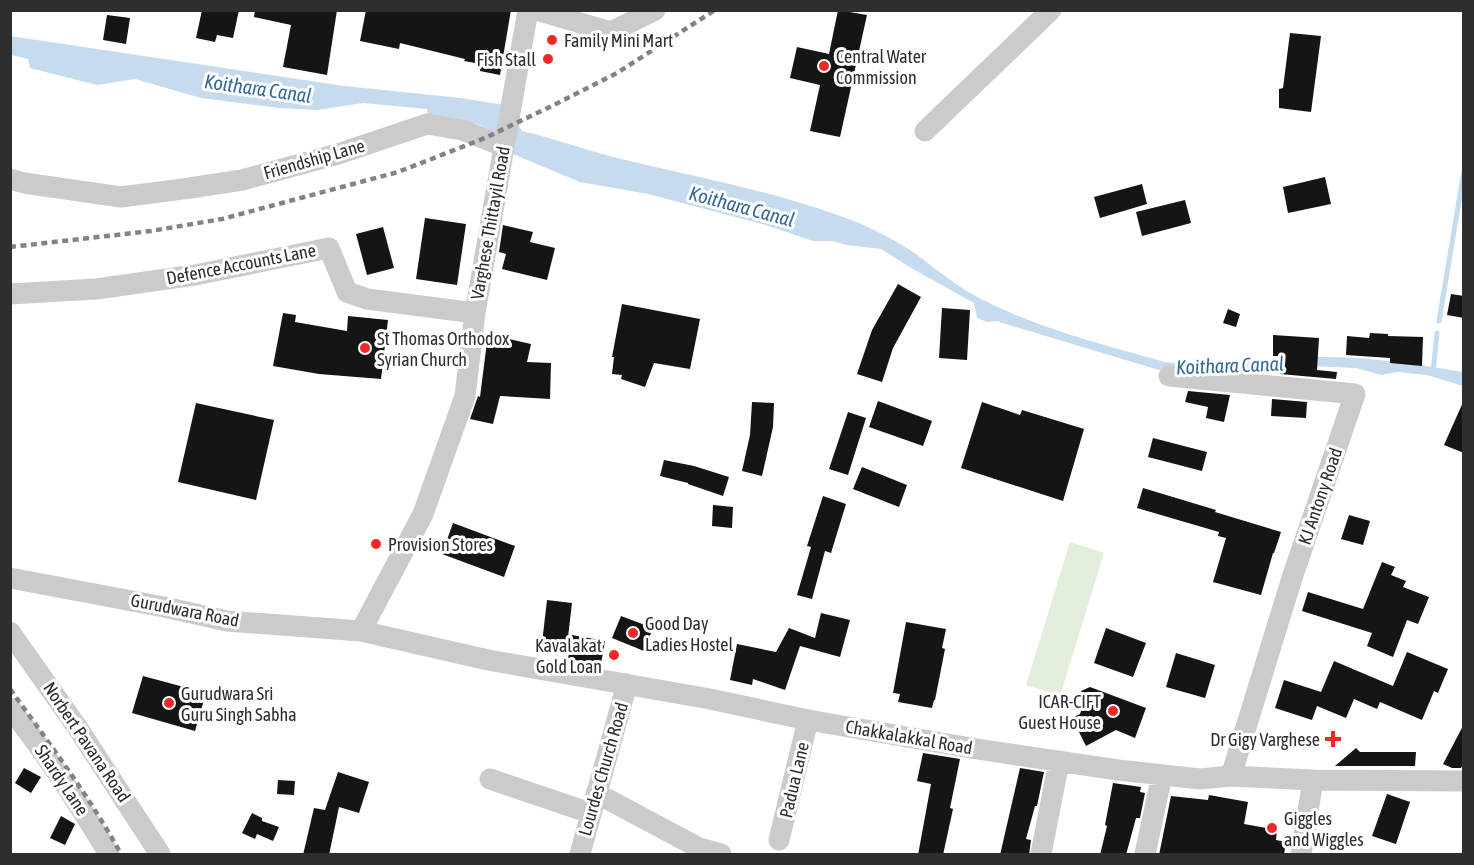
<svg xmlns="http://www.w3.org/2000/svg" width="1474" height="865" font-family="'Asap Condensed',sans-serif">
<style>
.green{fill:#e3eddb}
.water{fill:#c6dbee}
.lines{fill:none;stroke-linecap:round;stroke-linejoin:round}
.stream{stroke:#c6dbee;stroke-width:5}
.building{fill:#151515}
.minor{stroke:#cbcbcb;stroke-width:21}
.rail{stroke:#838383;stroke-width:4.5;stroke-dasharray:6 4.5;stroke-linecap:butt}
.poi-dot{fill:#f22824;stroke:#fff;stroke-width:2}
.labels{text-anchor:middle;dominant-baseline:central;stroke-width:6;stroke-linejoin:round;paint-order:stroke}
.poi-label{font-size:18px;fill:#2e2e2e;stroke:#fff;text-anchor:start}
.street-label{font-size:18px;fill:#2e2e2e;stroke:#fff}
.water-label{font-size:20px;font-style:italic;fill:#366896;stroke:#fff}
</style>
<rect width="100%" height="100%" fill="#fff"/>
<!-- green -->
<path class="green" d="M 1070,542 L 1104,553 L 1060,696 L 1026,685 Z"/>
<!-- water -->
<path class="water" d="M 10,36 L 344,86 L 461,98 L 505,105 L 522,131 C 553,138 582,149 613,157 C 694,177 776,191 854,221 C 873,229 893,239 910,250 C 929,263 946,278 965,290 C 1027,326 1097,343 1165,362 C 1216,368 1266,359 1317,357 C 1367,356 1415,364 1463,372 L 1463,386 L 1427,375 L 1398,372 L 1381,375 L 1356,368 L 1311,366 L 1244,372 L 1162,371 L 996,321 L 987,322 L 977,318 L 974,303 L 911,268 L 881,249 L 847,245 L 832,241 L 813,241 L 766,225 L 648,194 L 580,182 L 508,152 L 510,139 L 477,124 L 428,119 L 427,109 L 363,103 L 317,110 L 279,108 L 201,98 L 135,79 L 97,85 L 30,68 L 28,59 L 11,55 Z"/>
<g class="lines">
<!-- stream -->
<path class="stream" d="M 1439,321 L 1464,171
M 1433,372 L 1437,333"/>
</g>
<!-- building -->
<path class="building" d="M 202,10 L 239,10 L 233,38 L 217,35 L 215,42 L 196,38 Z
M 255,10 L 337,10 L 327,75 L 283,67 L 291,25 L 254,17 Z
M 366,10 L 511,10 L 500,75 L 480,71 L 481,64 L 464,61 L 465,59 L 400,43 L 399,49 L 360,41 Z
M 838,10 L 867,15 L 840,137 L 810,131 L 820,85 L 790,78 L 797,47 L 829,54 Z
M 107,15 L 130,18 L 126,44 L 103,40 Z
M 1290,33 L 1321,36 L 1311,112 L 1279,108 L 1279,89 L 1283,88 Z
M 1325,177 L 1331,204 L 1288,213 L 1283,187 Z
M 1142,184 L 1147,204 L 1100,218 L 1094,197 Z
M 1185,200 L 1191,223 L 1142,236 L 1136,212 Z
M 425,218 L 466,224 L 457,285 L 416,279 Z
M 503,225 L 533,232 L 530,242 L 555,248 L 547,280 L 502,269 L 506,254 L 499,252 Z
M 383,227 L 394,268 L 367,275 L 356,234 Z
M 898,284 L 921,297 L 893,348 L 882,382 L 857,374 L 872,330 Z
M 1451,294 L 1464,296 L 1464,318 L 1447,315 Z
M 622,304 L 700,319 L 690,369 L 654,363 L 645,387 L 621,379 L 622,375 L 612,374 L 614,357 L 612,357 Z
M 942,308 L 970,310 L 967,360 L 939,358 Z
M 1228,309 L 1240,314 L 1236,327 L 1223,323 Z
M 283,313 L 296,315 L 295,322 L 347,331 L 348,316 L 388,320 L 381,379 L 319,374 L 273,366 Z
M 1370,333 L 1388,334 L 1388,336 L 1423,337 L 1422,366 L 1390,363 L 1390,358 L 1346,355 L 1347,336 L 1369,338 Z
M 1273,335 L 1319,338 L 1317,370 L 1337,372 L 1336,379 L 1280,374 L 1278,356 L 1273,356 Z
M 505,338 L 531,344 L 527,362 L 551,363 L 550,399 L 500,396 L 493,424 L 470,419 L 478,396 L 480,397 L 487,342 L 503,346 Z
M 1188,391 L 1230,395 L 1224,422 L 1206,418 L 1208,407 L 1185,402 Z
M 1272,399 L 1307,402 L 1306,418 L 1271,416 Z
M 1464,400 L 1464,453 L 1444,445 Z
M 878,401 L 932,421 L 923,446 L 869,427 Z
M 752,402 L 774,403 L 773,427 L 762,476 L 742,471 L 750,435 Z
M 982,402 L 1020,415 L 1022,410 L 1084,429 L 1063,501 L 961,468 Z
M 196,403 L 274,420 L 256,500 L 178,482 Z
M 848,412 L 866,418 L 848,475 L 829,469 Z
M 1153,438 L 1207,452 L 1202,471 L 1148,457 Z
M 664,460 L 694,466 L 729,477 L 723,496 L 688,484 L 688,483 L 660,476 Z
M 862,467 L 907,485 L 899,507 L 853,489 Z
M 1143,488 L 1216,510 L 1215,512 L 1281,532 L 1274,553 L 1273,553 L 1261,595 L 1213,582 L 1226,538 L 1218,536 L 1219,532 L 1137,508 Z
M 823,496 L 846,504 L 831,553 L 825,551 L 812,599 L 797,595 L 811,547 L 807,546 Z
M 713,505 L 733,507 L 732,528 L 712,526 Z
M 1349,515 L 1370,521 L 1363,545 L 1341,539 Z
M 453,523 L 515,546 L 504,577 L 442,554 Z
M 1382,562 L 1395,567 L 1391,575 L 1406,581 L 1403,587 L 1429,597 L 1418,624 L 1407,620 L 1393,657 L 1367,646 L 1372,633 L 1302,611 L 1308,592 L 1363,609 Z
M 547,600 L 572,603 L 567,646 L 542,643 Z
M 821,613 L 850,620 L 840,657 L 800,646 L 785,690 L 753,679 L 752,685 L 730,680 L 737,644 L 776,652 L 789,628 L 815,638 Z
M 621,616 L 653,628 L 644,651 L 612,638 Z
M 906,622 L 946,629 L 942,648 L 945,649 L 935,700 L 934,700 L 932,708 L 898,702 L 900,694 L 893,693 Z
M 1106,628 L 1146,643 L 1133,677 L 1094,663 Z
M 572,635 L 605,641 L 601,664 L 568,659 Z
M 1407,652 L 1448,669 L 1438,693 L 1434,691 L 1422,720 L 1380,702 L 1377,709 L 1354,699 L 1346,718 L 1317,706 L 1312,720 L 1275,708 L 1284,680 L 1321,692 L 1334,661 L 1393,686 Z
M 1176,653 L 1215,665 L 1205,698 L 1166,687 Z
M 143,676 L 206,693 L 195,731 L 132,713 Z
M 1090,687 L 1146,708 L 1135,738 L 1116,730 L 1086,746 L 1072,718 L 1080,714 L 1085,698 L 1081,691 Z
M 1464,724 L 1464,763 L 1461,768 L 1452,768 L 1443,764 Z
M 1356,748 L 1360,752 L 1416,752 L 1415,766 L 1335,766 Z
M 923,753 L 960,759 L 950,808 L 953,809 L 943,855 L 918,855 L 931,784 L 917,781 Z
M 24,768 L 41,777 L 31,793 L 15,783 Z
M 1020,768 L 1044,772 L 1037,806 L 1035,806 L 1026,839 L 1031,840 L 1029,855 L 1000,855 Z
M 338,772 L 369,782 L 359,813 L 339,807 L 329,855 L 303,855 L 314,808 L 325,810 Z
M 278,780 L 295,781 L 294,795 L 277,794 Z
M 1113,783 L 1141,787 L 1140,792 L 1145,793 L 1140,818 L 1136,818 L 1126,855 L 1100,855 L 1107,826 L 1105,825 Z
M 1387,794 L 1410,802 L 1396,844 L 1372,836 Z
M 1209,795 L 1248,802 L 1244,824 L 1277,830 L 1276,840 L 1286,842 L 1284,855 L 1159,855 L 1171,796 L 1208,800 Z
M 252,813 L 262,818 L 262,821 L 279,827 L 273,841 L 257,834 L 255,839 L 242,833 Z
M 61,816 L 75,824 L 65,845 L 50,838 Z"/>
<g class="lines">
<!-- minor -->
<path class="minor" d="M 536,10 L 611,32 L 655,10
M 925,131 L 1051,10
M 10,179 L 24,183 L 121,197 L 190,188 L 242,180 L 338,154 L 427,124 L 462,130 L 503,146
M 10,294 L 96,289 L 195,275 L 329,248 L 347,292 L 367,299 L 475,313
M 1169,376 L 1355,394 L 1292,578 L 1231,776
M 10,578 L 164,607 L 227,621 L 361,631 L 488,660 L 710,699 L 808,720 L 977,749 L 1118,770 L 1200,779 L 1231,776 L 1313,780 L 1464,781
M 361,631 L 423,514 L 465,396 L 475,313 L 528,10
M 10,632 L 77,727 L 160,854
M 10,708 C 47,755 79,804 109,854
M 490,779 L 590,813
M 596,793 L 699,848 L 721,854
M 779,840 L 808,720
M 580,854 L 627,684
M 1041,854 L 1059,761
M 1145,854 L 1162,775
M 1301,854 L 1313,780"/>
<!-- rail -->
<path class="rail" d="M 10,247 L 151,231 L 222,219 L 398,172 L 485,138 L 558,103 L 617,73 L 715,10
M 10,689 C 49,743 89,796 121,854"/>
</g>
<!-- markers -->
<g class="poi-dot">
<circle cx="552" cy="40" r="6"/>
<circle cx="548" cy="59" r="6"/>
<circle cx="824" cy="66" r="6"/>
<circle cx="365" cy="348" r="6"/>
<circle cx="376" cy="544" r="6"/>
<circle cx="633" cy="633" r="6"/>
<circle cx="614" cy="655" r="6"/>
<circle cx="169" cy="703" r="6"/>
<circle cx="1113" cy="711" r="6"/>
<path d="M1330 730h6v6h6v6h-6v6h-6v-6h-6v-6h6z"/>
<circle cx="1272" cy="828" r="6"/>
</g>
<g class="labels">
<!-- poi labels -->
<g class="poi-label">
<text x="564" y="40">Family Mini Mart</text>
<text x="836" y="56">Central Water<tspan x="836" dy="21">Commission</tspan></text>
<text x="536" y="59" text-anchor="end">Fish Stall</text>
<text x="377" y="338">St Thomas Orthodox<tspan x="377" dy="21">Syrian Church</tspan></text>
<text x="388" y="544">Provision Stores</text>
<text x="645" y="623">Good Day<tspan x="645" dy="21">Ladies Hostel</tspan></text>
<text x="602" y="645" text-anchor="end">Kavalakat<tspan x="602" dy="21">Gold Loan</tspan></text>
<text x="181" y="693">Gurudwara Sri<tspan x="181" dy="21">Guru Singh Sabha</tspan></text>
<text x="1101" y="701" text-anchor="end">ICAR-CIFT<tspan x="1101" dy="21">Guest House</tspan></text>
<text x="1320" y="739" text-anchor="end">Dr Gigy Varghese</text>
<text x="1284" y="818">Giggles<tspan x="1284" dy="21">and Wiggles</tspan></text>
</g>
<!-- street labels -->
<g class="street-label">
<text transform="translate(314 159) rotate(-16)">Friendship Lane</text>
<text transform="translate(490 223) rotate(-80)">Varghese Thittayil Road</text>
<text transform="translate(241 264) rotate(-11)">Defence Accounts Lane</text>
<text transform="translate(1320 496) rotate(-71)">KJ Antony Road</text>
<text transform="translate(185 610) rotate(11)">Gurudwara Road</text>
<text transform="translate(909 737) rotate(10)">Chakkalakkal Road</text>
<text transform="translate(87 742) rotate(56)">Norbert Pavana Road</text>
<text transform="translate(603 769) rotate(-74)">Lourdes Church Road</text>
<text transform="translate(62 780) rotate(56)">Shardy Lane</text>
<text transform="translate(794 780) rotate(-77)">Padua Lane</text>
</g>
<!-- water labels -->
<g class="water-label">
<text transform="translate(258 88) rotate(8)">Koithara Canal</text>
<text transform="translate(742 206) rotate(15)">Koithara Canal</text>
<text transform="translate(1230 365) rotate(-2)">Koithara Canal</text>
</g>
</g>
<!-- border -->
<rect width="1474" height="865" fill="none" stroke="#2e2e2e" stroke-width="24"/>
</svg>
